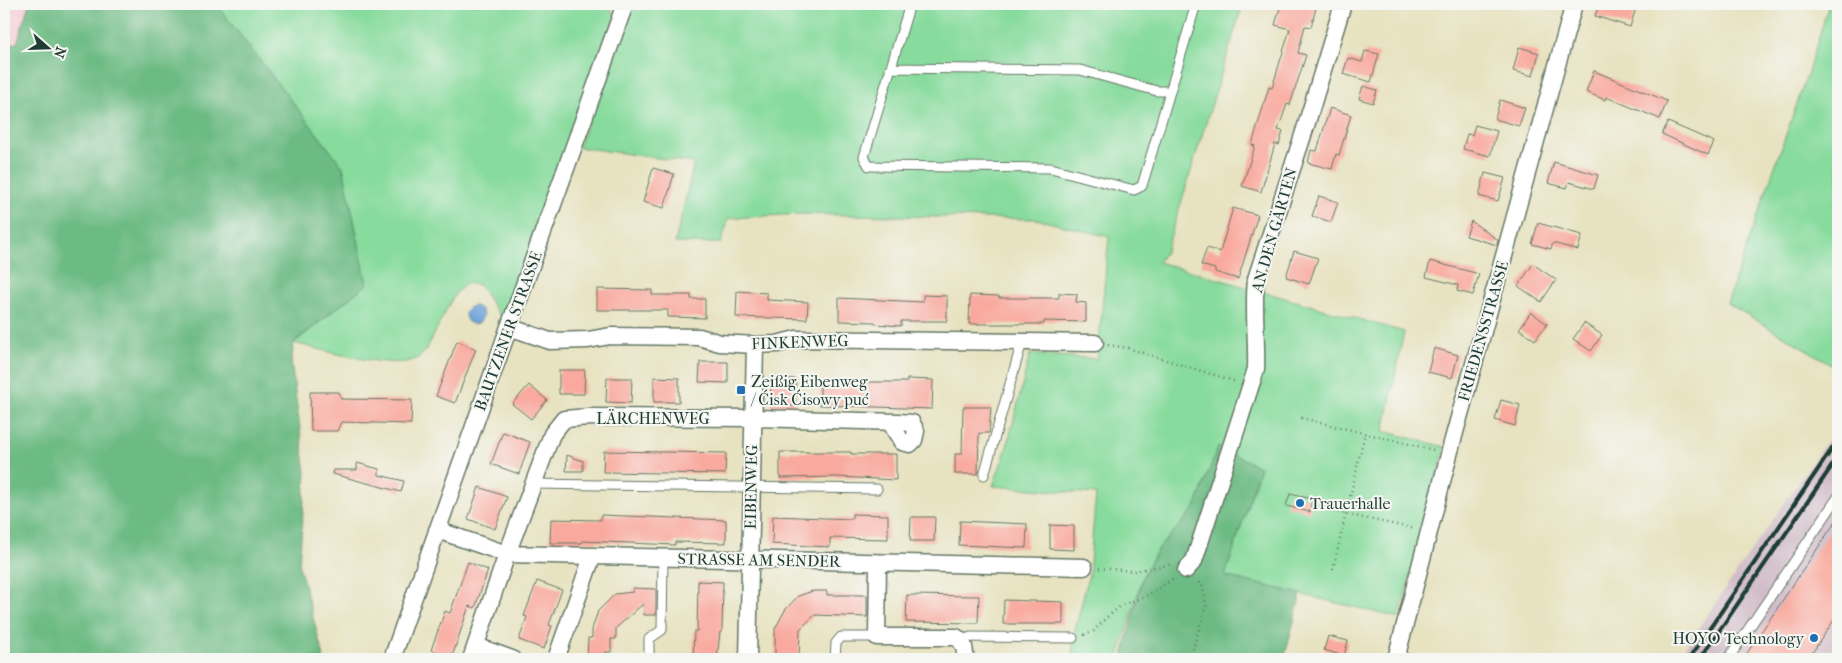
<svg xmlns="http://www.w3.org/2000/svg" width="1842" height="663" font-family="'IM FELL French Canon',serif">
<style>
.built{fill:#f6cfd6}
.industrial{fill:#d1bdc9}
.green{fill:#87db9d;stroke:#538c68}
.forest{fill:#6dbb84;stroke:#467c5c}
.water{fill:#689fd6;stroke:#446e85}
.building{fill:#f9a99e}
.lines{fill:none;stroke-linecap:round;stroke-linejoin:round}
.service-casing{stroke:#657765;stroke-width:11}
.minor-casing{stroke:#657765;stroke-width:19}
.path{stroke:#657765;stroke-width:2.5;stroke-dasharray:1 4;stroke-linecap:butt}
.service{stroke:#fff;stroke-width:9}
.minor{stroke:#fff;stroke-width:16}
.rail{stroke:#1f3d34;stroke-width:4}
.poi-dot{fill:#1f6fb2;stroke:#f6f6f2;stroke-width:2}
.labels{text-anchor:middle;dominant-baseline:central;stroke-width:4;stroke-linejoin:round;paint-order:stroke}
.street-label{font-size:16px;fill:#1f3d34;stroke:#f6f6f2}
.poi-label{font-size:16px;fill:#1f3d34;stroke:#f6f6f2;text-anchor:start}
</style>
<rect width="100%" height="100%" fill="#f6f6f2"/>
<filter id="ink" filterUnits="userSpaceOnUse"><feTurbulence type="fractalNoise" baseFrequency=".02" numOctaves="2"/><feDisplacementMap in="SourceGraphic" scale="10" xChannelSelector="R" yChannelSelector="G"/><feConvolveMatrix kernelMatrix="1 2 1 2 8 2 1 2 1" color-interpolation-filters="sRGB"/></filter>
<filter id="wash" filterUnits="userSpaceOnUse"><feTurbulence type="fractalNoise" baseFrequency=".0096" numOctaves="4" result="noise"/><feDisplacementMap in="SourceGraphic" scale="20" xChannelSelector="R" yChannelSelector="G"/><feGaussianBlur stdDeviation="1.12" result="paint"/><feColorMatrix in="noise" values="0 0 0 0 0 0 0 0 0 0 0 0 0 0 0 0 0 1.4 0 .05"/><feComposite in="paint" operator="in"/></filter>
<g filter="url(#wash)">
<rect width="100%" height="100%" fill="#e7e2c0"/>
<!-- built -->
<path class="built" d="M 4,4 L 29,4 L 17,43 L 4,45 Z"/>
<!-- industrial -->
<path class="industrial" d="M 1838,425 L 1838,659 L 1677,659 Z"/>
<!-- green -->
<path class="green" d="M 216,4 L 606,4 L 616,15 L 507,326 L 479,285 L 468,283 C 453,291 448,308 440,322 C 434,333 428,351 418,358 C 398,372 318,349 294,343 L 367,284 L 343,167 Z
M 634,4 L 1243,4 L 1166,251 L 1158,262 L 1404,332 L 1384,431 L 1445,447 L 1399,618 L 1225,576 L 1260,468 L 1218,447 L 1195,508 L 1158,549 L 1143,576 L 1118,659 L 1072,659 L 1073,638 L 1089,574 L 1096,494 L 993,486 L 1007,447 L 1030,354 L 1097,359 L 1109,237 L 1036,219 L 800,214 L 729,218 L 721,243 L 675,243 L 694,163 L 578,147 Z
M 1829,4 L 1838,4 L 1838,368 L 1727,303 L 1808,72 Z"/>
<!-- forest -->
<path class="forest" d="M 29,4 L 216,4 L 343,167 L 367,284 L 294,342 L 291,362 L 306,473 L 299,565 L 324,659 L 4,659 L 4,45 L 17,43 Z
M 1218,447 L 1260,467 L 1225,576 L 1301,594 L 1284,659 L 1122,659 L 1143,576 L 1158,549 L 1195,508 Z"/>
<!-- water -->
<path class="water" d="M465 315a9 9 0 1 1 18 0a9 9 0 1 1-18 0Z"/>
<g id="blocks">
<!-- building -->
<path class="building" d="M 1281,4 L 1317,4 L 1311,27 L 1305,26 L 1298,53 L 1306,55 L 1290,105 L 1287,104 L 1278,130 L 1283,131 L 1279,145 L 1275,144 L 1261,192 L 1242,186 L 1255,146 L 1252,145 L 1258,124 L 1269,87 L 1272,88 L 1290,29 L 1275,25 Z
M 1599,4 L 1622,4 L 1636,8 L 1630,27 L 1595,16 Z
M 1519,47 L 1539,53 L 1533,76 L 1513,71 Z
M 1365,51 L 1379,54 L 1371,82 L 1343,74 L 1348,58 L 1362,62 Z
M 1594,71 L 1667,101 L 1660,119 L 1606,97 L 1605,100 L 1586,92 Z
M 1363,86 L 1377,90 L 1373,103 L 1359,99 Z
M 1500,100 L 1525,108 L 1519,126 L 1495,119 Z
M 1330,108 L 1351,115 L 1339,155 L 1336,154 L 1332,169 L 1308,163 L 1311,150 L 1317,151 Z
M 1668,122 L 1714,142 L 1708,155 L 1662,134 Z
M 1475,125 L 1497,131 L 1490,156 L 1463,149 L 1467,134 L 1472,135 Z
M 1554,162 L 1598,175 L 1594,189 L 1569,182 L 1567,188 L 1548,183 Z
M 653,168 L 674,174 L 664,208 L 643,202 Z
M 1485,173 L 1505,178 L 1498,201 L 1479,196 Z
M 1319,196 L 1338,202 L 1331,222 L 1312,216 Z
M 1233,208 L 1258,215 L 1238,279 L 1215,272 L 1215,269 L 1201,265 L 1207,248 L 1220,252 Z
M 1471,221 L 1498,240 L 1497,245 L 1466,236 Z
M 1538,223 L 1582,235 L 1578,250 L 1553,243 L 1551,249 L 1532,244 Z
M 1294,251 L 1318,258 L 1309,284 L 1286,277 Z
M 1430,261 L 1479,274 L 1473,295 L 1457,291 L 1458,285 L 1426,277 Z
M 1533,264 L 1556,280 L 1541,302 L 1518,286 Z
M 597,289 L 652,290 L 652,295 L 691,295 L 691,299 L 705,299 L 705,318 L 668,317 L 668,310 L 597,310 Z
M 737,291 L 767,293 L 767,300 L 808,302 L 807,319 L 736,317 Z
M 1059,293 L 1077,294 L 1076,302 L 1086,303 L 1086,322 L 1044,321 L 1044,324 L 969,324 L 970,295 L 999,296 L 999,298 L 1059,298 Z
M 923,295 L 947,296 L 947,321 L 901,321 L 901,326 L 875,324 L 875,322 L 839,321 L 839,298 L 923,302 Z
M 1531,312 L 1547,324 L 1535,340 L 1519,329 Z
M 1584,323 L 1602,335 L 1591,351 L 1573,339 Z
M 457,341 L 476,349 L 455,403 L 436,396 Z
M 1434,348 L 1458,355 L 1452,378 L 1428,372 Z
M 700,362 L 728,362 L 728,383 L 699,382 Z
M 559,370 L 585,370 L 584,394 L 559,394 Z
M 654,377 L 679,378 L 679,402 L 654,402 Z
M 607,378 L 632,378 L 631,403 L 606,402 Z
M 771,378 L 796,379 L 795,406 L 770,405 Z
M 907,379 L 933,380 L 932,409 L 820,405 L 820,382 L 907,382 Z
M 529,385 L 547,400 L 531,419 L 512,404 Z
M 310,392 L 339,392 L 341,399 L 412,400 L 411,424 L 341,422 L 337,431 L 311,431 Z
M 1501,400 L 1520,405 L 1515,426 L 1495,420 Z
M 963,407 L 991,407 L 989,433 L 979,433 L 978,474 L 955,474 L 955,454 L 962,454 Z
M 503,432 L 530,442 L 519,474 L 491,464 Z
M 604,451 L 726,453 L 725,474 L 603,472 Z
M 780,452 L 851,452 L 851,454 L 896,454 L 896,480 L 838,477 L 780,478 Z
M 567,455 L 583,461 L 583,471 L 566,471 Z
M 357,463 L 379,469 L 379,475 L 404,481 L 401,492 L 333,474 L 334,470 L 357,470 Z
M 479,487 L 507,497 L 495,529 L 468,519 Z
M 1290,494 L 1312,499 L 1310,512 L 1286,506 Z
M 852,514 L 888,515 L 888,539 L 830,538 L 830,547 L 772,544 L 773,516 L 852,519 Z
M 601,515 L 726,520 L 726,543 L 675,542 L 675,545 L 582,541 L 582,543 L 550,543 L 551,519 L 601,520 Z
M 911,517 L 935,517 L 934,541 L 910,541 Z
M 1838,518 L 1838,614 L 1808,659 L 1743,659 Z
M 960,521 L 1027,524 L 1026,548 L 959,545 Z
M 1050,525 L 1074,526 L 1074,550 L 1050,549 Z
M 468,562 L 488,570 L 475,608 L 469,606 L 452,657 L 431,650 L 445,611 L 450,613 Z
M 537,581 L 562,590 L 549,625 L 552,626 L 544,649 L 519,640 L 527,617 L 524,616 Z
M 698,581 L 723,582 L 722,632 L 720,632 L 717,659 L 693,659 L 694,631 L 697,631 Z
M 633,588 L 656,589 L 656,615 L 644,615 L 643,604 L 616,628 L 616,639 L 611,639 L 611,652 L 606,652 L 605,659 L 587,659 L 588,638 L 592,638 L 592,629 L 598,611 L 615,594 L 633,592 Z
M 813,591 L 827,591 L 827,595 L 867,595 L 867,617 L 815,615 L 800,629 L 799,659 L 775,659 L 775,629 L 785,610 L 798,596 Z
M 907,595 L 979,596 L 978,623 L 906,622 Z
M 1004,600 L 1063,602 L 1063,624 L 1003,624 Z
M 1328,636 L 1348,641 L 1344,656 L 1324,650 Z"/>
</g>
</g>
<g filter="url(#ink)">
<use href="#blocks" fill-opacity="0" stroke="#657765" stroke-width="1"/>
<g class="lines">
<defs>
<path id="service" d="M 910,4 L 864,157 L 869,166 L 1051,168 L 1134,190 L 1142,186 L 1196,4
M 890,68 L 1080,70 L 1157,91 L 1170,91
M 984,475 L 1022,342
M 533,484 L 877,489
M 961,641 L 970,637 L 1073,638
M 649,659 L 649,639 L 662,630 L 663,558
M 835,659 L 836,643 L 841,637 L 877,637
M 1728,659 L 1838,497
M 1836,659 L 1838,656"/>
<path id="minor" d="M 509,327 L 550,341 L 588,340 L 610,336 L 699,337 L 720,343 L 755,345 L 777,344 L 796,339 L 1095,343
M 437,530 L 507,554 L 1084,567
M 878,563 L 877,637 L 956,637 C 965,643 965,649 965,659
M 1186,570 L 1194,561 L 1256,369 C 1257,339 1253,309 1256,279 L 1305,129 L 1343,4
M 476,646 L 512,659
M 392,659 L 509,327 L 625,4
M 471,659 L 507,554 L 552,434 L 564,419 L 589,417 L 752,418 L 898,422 L 912,423 L 916,431 L 914,440 L 910,444 L 902,442 L 890,422
M 556,659 L 592,557
M 748,659 L 755,345
M 1396,659 L 1452,443 L 1574,4"/>
</defs>
<!-- service casing -->
<use href="#service" class="service-casing"/>
<!-- minor casing -->
<use href="#minor" class="minor-casing"/>
<!-- path -->
<path class="path" d="M 1108,345 L 1127,348 L 1237,382
M 1301,418 L 1434,450
M 1318,508 L 1415,529
M 1099,568 L 1134,571 L 1173,564
M 1333,569 L 1365,433
M 1084,635 L 1093,632 L 1106,618 L 1122,605 L 1146,596 L 1173,579
M 1190,659 L 1206,606 L 1203,587 L 1197,581"/>
<!-- service -->
<use href="#service" class="service"/>
<!-- minor -->
<use href="#minor" class="minor"/>
<!-- rail -->
<path class="rail" d="M 1689,659 L 1838,440
M 1700,659 L 1838,457"/>
</g>
</g>
<!-- markers -->
<g class="poi-dot">
<rect x="736" y="385" width="10" height="10" rx="2.5"/>
<circle cx="1300" cy="503" r="5"/>
<circle cx="1814" cy="638" r="5"/>
</g>
<g class="labels">
<!-- street labels -->
<g class="street-label">
<text transform="translate(1274 230) rotate(-74)">AN DEN GÄRTEN</text>
<text transform="translate(508 331) rotate(-70)">BAUTZENER STRASSE</text>
<text transform="translate(1483 331) rotate(-74)">FRIEDENSSTRASSE</text>
<text transform="translate(800 342) rotate(-2)">FINKENWEG</text>
<text x="653" y="418">LÄRCHENWEG</text>
<text transform="translate(751 487) rotate(-89)">EIBENWEG</text>
<text transform="translate(759 560) rotate(1)">STRASSE AM SENDER</text>
</g>
<!-- poi labels -->
<g class="poi-label">
<text x="751" y="381">Zeißig Eibenweg<tspan x="751" dy="18">/ Ćisk Ćisowy puć</tspan></text>
<text x="1310" y="503">Trauerhalle</text>
<text x="1804" y="638" text-anchor="end">HOYO Technology</text>
</g>
</g>
<!-- margin -->
<rect width="1842" height="663" fill="none" stroke="#f6f6f2" stroke-width="20"/>
<!-- north arrow -->
<g transform="translate(48 48) rotate(110)" stroke="#f6f6f2" stroke-width="4" paint-order="stroke">
<path d="M0-4L9 19L0 12L-9 19Z" fill="#1f3d34"/>
<text y="-8" font-size="14" font-weight="bold" text-anchor="middle" fill="#1f3d34">N</text>
</g>
</svg>
